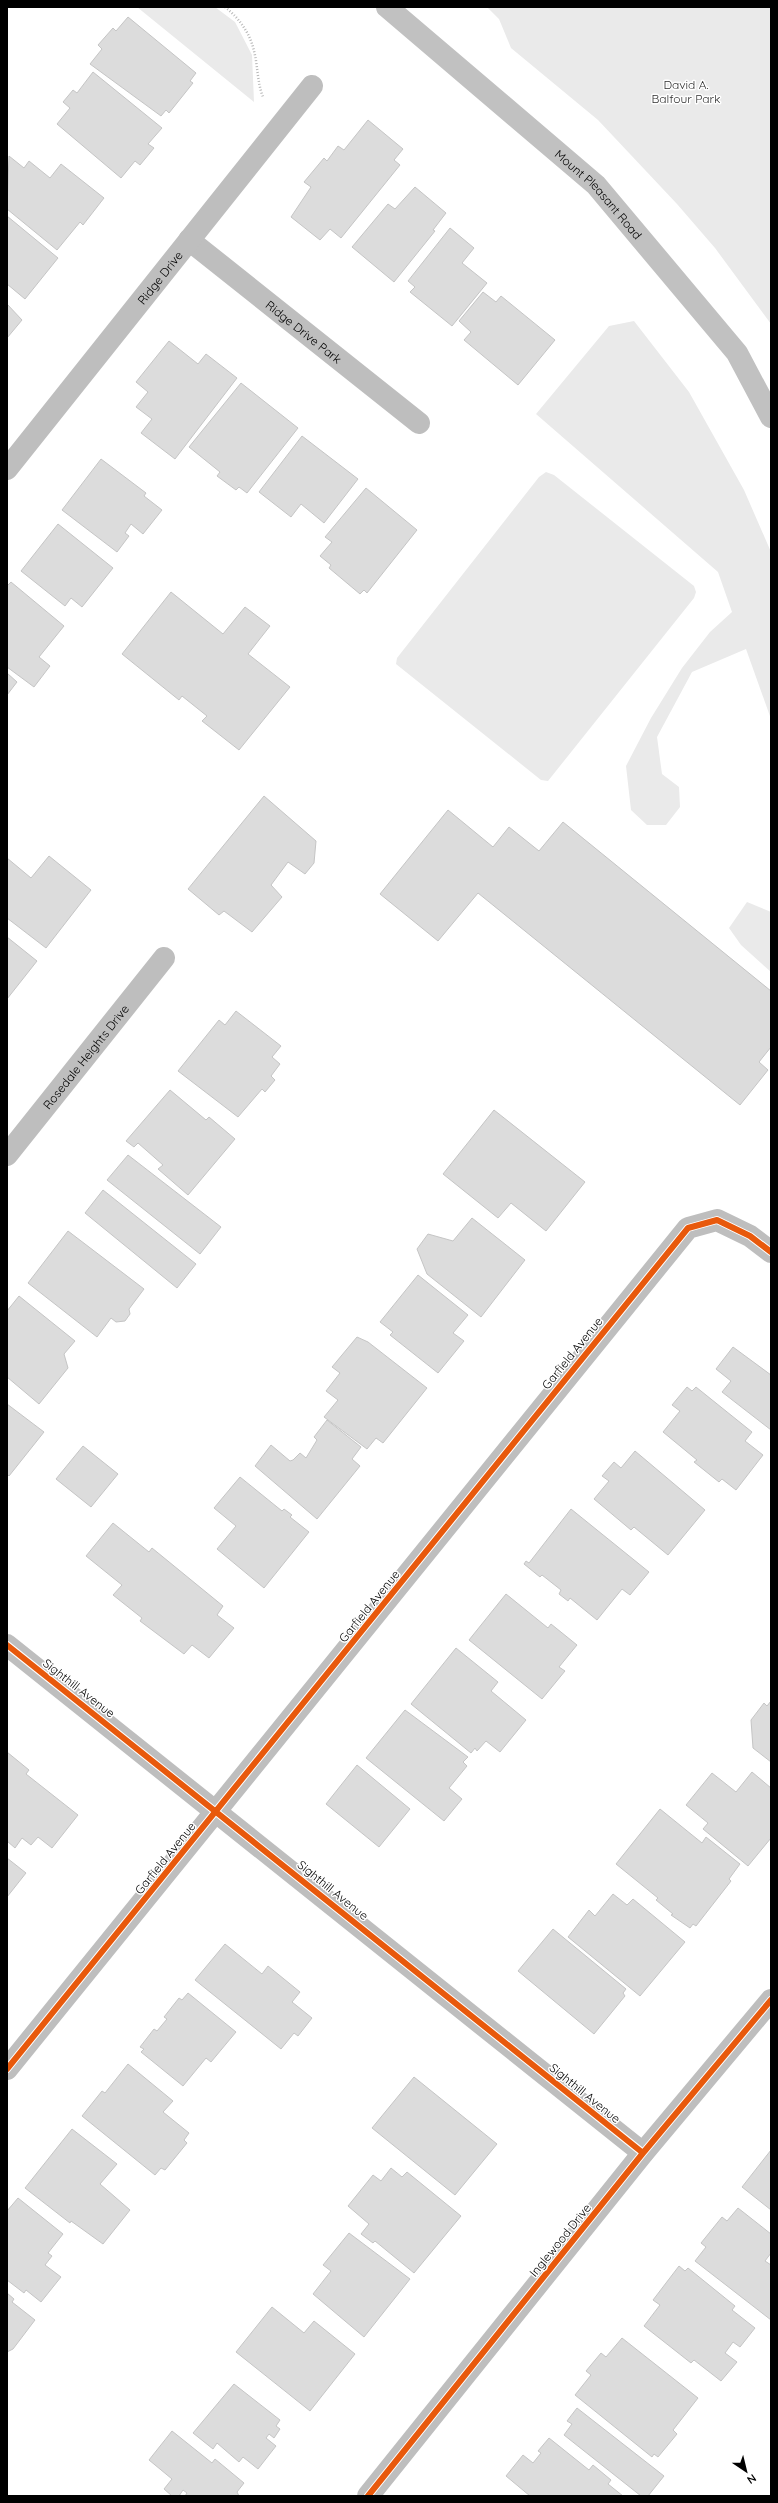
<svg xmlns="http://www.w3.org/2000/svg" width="778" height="2503" font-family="Quicksand,sans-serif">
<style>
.green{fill:#eaeaea}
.building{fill:#dcdcdc;stroke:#c5c5c5}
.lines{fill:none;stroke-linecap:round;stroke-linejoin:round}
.path{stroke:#b8b8b8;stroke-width:2.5;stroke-dasharray:1 2;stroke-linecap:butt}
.minor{stroke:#bebebe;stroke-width:22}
.secondary{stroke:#c1c1c1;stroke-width:22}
.cycleway-casing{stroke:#fff;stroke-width:8}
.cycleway{stroke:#e8590c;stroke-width:6}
.labels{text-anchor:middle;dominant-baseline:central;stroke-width:3;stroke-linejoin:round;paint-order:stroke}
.park-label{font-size:12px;fill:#2f2f2f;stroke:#fff}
.street-label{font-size:12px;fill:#000;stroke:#fff}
</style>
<rect width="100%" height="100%" fill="#fff"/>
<!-- green -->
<path class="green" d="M 137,7 L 215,7 L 235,22 L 252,55 L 254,102 Z
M 487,7 L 771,7 L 771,324 L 715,248 L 677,204 L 598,120 L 511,48 L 499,19 Z
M 634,321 L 689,392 L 744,490 L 771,552 L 771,719 L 746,649 L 692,672 L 657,737 L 662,774 L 679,787 L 680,807 L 666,825 L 647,825 L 631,810 L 626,766 L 651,718 L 682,668 L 710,632 L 732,612 L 718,572 L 536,414 L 609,326 Z
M 546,472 L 554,475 L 694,586 L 696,592 L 694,598 L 548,781 L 541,780 L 396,664 L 397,658 L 539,477 Z
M 747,902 L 771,912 L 771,972 L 741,945 L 729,928 Z"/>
<!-- building -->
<path class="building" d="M 128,17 L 196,73 L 190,81 L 193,83 L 169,113 L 166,110 L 161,116 L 90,64 L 102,49 L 98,45 L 113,28 L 116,31 Z
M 93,72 L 162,128 L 148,144 L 154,148 L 140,165 L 135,161 L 121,178 L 57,124 L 70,108 L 63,102 L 73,90 L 77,93 Z
M 368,120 L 403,149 L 394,160 L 400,165 L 341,238 L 330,229 L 320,240 L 291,217 L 311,187 L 304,182 L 324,158 L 327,161 L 338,146 L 344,150 Z
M 9,156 L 24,168 L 29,161 L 50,178 L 61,164 L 104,198 L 83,225 L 80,222 L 57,250 L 7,209 Z
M 415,187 L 446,213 L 433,230 L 435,231 L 394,282 L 352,247 L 388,204 L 395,209 Z
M 7,216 L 58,258 L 25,299 L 7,284 Z
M 450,228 L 474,248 L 462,263 L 487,283 L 452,326 L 410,292 L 415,287 L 408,281 Z
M 483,292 L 496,302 L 501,296 L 555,340 L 518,385 L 464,340 L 471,332 L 459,321 Z
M 7,304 L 22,320 L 7,338 Z
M 169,341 L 198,364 L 206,354 L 237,378 L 175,459 L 141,433 L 152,419 L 136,407 L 148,392 L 136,382 Z
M 241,383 L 298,428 L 247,493 L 239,487 L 236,490 L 217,476 L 220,472 L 189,447 Z
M 302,436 L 358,479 L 324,523 L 301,504 L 291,517 L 259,492 Z
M 101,459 L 146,493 L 144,496 L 162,510 L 143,534 L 131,524 L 125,533 L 129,536 L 117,552 L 62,510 Z
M 366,488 L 417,530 L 367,593 L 364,590 L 360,594 L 329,568 L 331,565 L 320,556 L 332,542 L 325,537 Z
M 58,524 L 113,568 L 82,607 L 71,598 L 65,606 L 21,571 Z
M 11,582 L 64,626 L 39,657 L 50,666 L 34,687 L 7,667 L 7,586 Z
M 171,592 L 223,634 L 245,607 L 270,626 L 248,654 L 290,687 L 239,750 L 202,721 L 207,716 L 182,696 L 179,700 L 122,654 Z
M 7,673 L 17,682 L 7,695 Z
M 264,796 L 316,841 L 314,863 L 305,874 L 288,862 L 271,885 L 282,897 L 252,932 L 224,911 L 219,915 L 188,889 Z
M 448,810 L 493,847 L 509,827 L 539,851 L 563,822 L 771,991 L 771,1047 L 759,1062 L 768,1070 L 740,1105 L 478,893 L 438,941 L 380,894 Z
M 49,856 L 91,890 L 46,948 L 7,918 L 7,858 L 31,878 Z
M 7,937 L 37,961 L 7,999 Z
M 236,1011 L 281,1046 L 272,1057 L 280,1064 L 271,1076 L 275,1080 L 265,1092 L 262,1089 L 238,1117 L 178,1071 L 219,1020 L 225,1025 Z
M 170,1090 L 206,1120 L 209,1117 L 235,1139 L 188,1195 L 158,1169 L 163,1165 L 138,1143 L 134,1147 L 126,1141 Z
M 494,1110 L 585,1182 L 546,1231 L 511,1203 L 498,1218 L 443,1174 Z
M 128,1155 L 221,1227 L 200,1254 L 107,1180 Z
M 103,1190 L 196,1264 L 177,1288 L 85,1213 Z
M 472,1218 L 525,1260 L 481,1317 L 427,1274 L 417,1249 L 428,1234 L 453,1241 Z
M 68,1231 L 144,1289 L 129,1309 L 130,1314 L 125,1321 L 116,1322 L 111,1318 L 97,1337 L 28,1283 Z
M 418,1275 L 468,1315 L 453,1333 L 464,1341 L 438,1373 L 390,1335 L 393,1332 L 380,1322 Z
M 19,1296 L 75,1341 L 64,1354 L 68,1368 L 39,1404 L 7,1377 L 7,1311 Z
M 357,1337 L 368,1342 L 427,1388 L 383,1443 L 376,1438 L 367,1449 L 324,1417 L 338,1400 L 326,1391 L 340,1373 L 332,1367 Z
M 733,1347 L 771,1375 L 771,1430 L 722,1392 L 731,1381 L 716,1369 Z
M 687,1387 L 692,1391 L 696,1387 L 752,1432 L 745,1441 L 763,1455 L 736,1490 L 722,1479 L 719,1482 L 694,1462 L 697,1460 L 663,1432 L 680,1411 L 672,1405 Z
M 7,1404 L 44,1432 L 9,1476 L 7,1474 Z
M 327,1420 L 361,1447 L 352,1459 L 360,1466 L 317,1519 L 255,1466 L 271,1445 L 290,1461 L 293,1460 L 300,1453 L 306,1458 L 317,1440 L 314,1437 Z
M 83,1446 L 118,1474 L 91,1507 L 56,1479 Z
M 635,1451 L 705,1510 L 668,1555 L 634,1527 L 631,1530 L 594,1499 L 609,1481 L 602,1476 L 614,1462 L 621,1468 Z
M 240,1477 L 282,1511 L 284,1509 L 292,1515 L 290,1517 L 309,1532 L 264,1588 L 217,1549 L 236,1526 L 214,1508 Z
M 571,1509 L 649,1572 L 630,1595 L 622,1589 L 597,1620 L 570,1598 L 568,1601 L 559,1594 L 561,1590 L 542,1575 L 540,1577 L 524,1564 L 526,1561 L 529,1563 Z
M 113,1523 L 149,1552 L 152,1548 L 223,1606 L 217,1615 L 234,1628 L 209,1658 L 192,1645 L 184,1654 L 140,1621 L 142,1618 L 113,1595 L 122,1585 L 86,1556 Z
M 506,1594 L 548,1628 L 551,1624 L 577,1645 L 559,1667 L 565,1671 L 542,1699 L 469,1640 Z
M 456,1648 L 498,1682 L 491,1691 L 526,1720 L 500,1752 L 486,1741 L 477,1751 L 475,1748 L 471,1753 L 411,1704 Z
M 771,1701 L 771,1762 L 753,1748 L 751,1720 L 764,1703 L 767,1706 Z
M 405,1710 L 468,1757 L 463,1762 L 467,1766 L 449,1788 L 462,1799 L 444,1821 L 366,1758 Z
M 7,1752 L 29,1770 L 26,1774 L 78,1815 L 52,1848 L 38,1837 L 31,1845 L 22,1838 L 15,1848 L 7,1841 Z
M 357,1765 L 410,1809 L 379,1847 L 326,1804 Z
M 752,1772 L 771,1788 L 771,1838 L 748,1866 L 703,1829 L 708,1823 L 686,1805 L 712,1773 L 736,1792 Z
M 660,1809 L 702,1843 L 706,1837 L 740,1864 L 729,1879 L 731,1881 L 696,1926 L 693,1924 L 690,1928 L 671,1915 L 673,1914 L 656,1900 L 658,1898 L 616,1864 Z
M 7,1858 L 26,1873 L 7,1897 Z
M 613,1894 L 627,1905 L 633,1899 L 685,1942 L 640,1996 L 568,1937 L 589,1910 L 595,1916 Z
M 553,1929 L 626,1989 L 623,1993 L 625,1996 L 594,2034 L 518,1971 Z
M 225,1944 L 262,1974 L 268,1966 L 300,1992 L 292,2002 L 312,2018 L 298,2036 L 294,2033 L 281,2049 L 195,1980 Z
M 188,1993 L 236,2032 L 211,2062 L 206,2058 L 183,2086 L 141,2052 L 144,2049 L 140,2047 L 154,2029 L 157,2031 L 167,2019 L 164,2017 L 179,1998 L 182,2000 Z
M 128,2064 L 173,2101 L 163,2112 L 189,2133 L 184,2140 L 187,2143 L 165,2170 L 161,2168 L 155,2175 L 82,2116 L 102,2091 L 105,2093 Z
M 414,2077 L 497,2144 L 455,2195 L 372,2128 Z
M 72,2129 L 117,2164 L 100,2184 L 130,2210 L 103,2244 L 71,2221 L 70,2223 L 25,2188 Z
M 771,2150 L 771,2210 L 742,2187 Z
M 391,2168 L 402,2177 L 407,2172 L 461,2216 L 414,2273 L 375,2241 L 373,2243 L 361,2234 L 369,2224 L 348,2206 L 373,2175 L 381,2181 Z
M 18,2198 L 63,2234 L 48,2253 L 52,2256 L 45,2265 L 61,2277 L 41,2302 L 26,2290 L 24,2293 L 7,2280 L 7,2211 Z
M 738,2208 L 771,2234 L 771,2253 L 765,2261 L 771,2265 L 771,2320 L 695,2261 L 706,2247 L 701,2243 L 722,2217 L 727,2221 Z
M 349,2233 L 410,2279 L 364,2337 L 313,2294 L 331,2271 L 323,2265 Z
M 679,2266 L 685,2271 L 688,2268 L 735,2306 L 732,2310 L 755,2328 L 740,2347 L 733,2342 L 725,2353 L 737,2362 L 721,2381 L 694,2360 L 691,2363 L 644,2326 L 660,2305 L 653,2300 Z
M 7,2293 L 14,2299 L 12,2302 L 35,2320 L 13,2349 L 7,2352 Z
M 272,2307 L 304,2333 L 314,2321 L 355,2354 L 310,2411 L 236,2352 Z
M 622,2338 L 698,2398 L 673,2430 L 677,2434 L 658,2457 L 654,2454 L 652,2457 L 575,2395 L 591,2375 L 586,2371 L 601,2353 L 606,2357 Z
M 234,2384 L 280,2420 L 276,2426 L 280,2429 L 274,2438 L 269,2434 L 266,2438 L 276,2446 L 258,2469 L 243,2457 L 239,2462 L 217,2443 L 213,2449 L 193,2433 Z
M 577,2408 L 664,2476 L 648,2496 L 641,2496 L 564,2435 L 572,2424 L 567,2421 Z
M 172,2431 L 212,2463 L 215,2459 L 244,2483 L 237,2492 L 239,2496 L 185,2496 L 187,2493 L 183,2490 L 179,2496 L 172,2496 L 164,2489 L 172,2479 L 149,2460 Z
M 549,2438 L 589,2470 L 593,2465 L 611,2480 L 608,2484 L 623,2496 L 530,2496 L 506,2476 L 523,2455 L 533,2463 L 541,2453 L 538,2451 Z"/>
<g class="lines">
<!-- path -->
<path class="path" d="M 225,7 C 239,18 250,33 254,51 C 258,66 257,82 263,97"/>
<!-- minor -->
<g class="minor">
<path id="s1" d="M 189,240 L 419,423"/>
<path id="s2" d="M 7,469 L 312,86"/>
<path id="s3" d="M 7,1155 L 164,958"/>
<path d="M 7,1645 L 643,2153"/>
<path d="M 7,2069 L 688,1228 L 717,1220 L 750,1236 L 771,1252"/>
<path d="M 368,2496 L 643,2153 L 771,2000"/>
</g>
<!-- secondary -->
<path class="secondary" id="s4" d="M 387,7 L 596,185 L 737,353 L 771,417"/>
<defs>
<path id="cycleway" d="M 7,1645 L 643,2153
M 7,2069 L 688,1228 L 717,1220 L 750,1236 L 771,1252
M 368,2496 L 643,2153 L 771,2000"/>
</defs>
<!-- cycleway casing -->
<use href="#cycleway" class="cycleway-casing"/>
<!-- cycleway -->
<use href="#cycleway" class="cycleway"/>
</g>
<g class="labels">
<!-- park labels -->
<g class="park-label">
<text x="686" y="84">David A.<tspan x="686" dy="14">Balfour Park</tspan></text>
</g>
<!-- street labels -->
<g class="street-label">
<text stroke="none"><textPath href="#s4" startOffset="283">Mount Pleasant Road</textPath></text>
<text stroke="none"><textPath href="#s2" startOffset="245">Ridge Drive</textPath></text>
<text stroke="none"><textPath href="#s1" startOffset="147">Ridge Drive Park</textPath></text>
<text stroke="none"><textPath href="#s3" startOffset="126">Rosedale Heights Drive</textPath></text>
<text transform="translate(572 1353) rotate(-51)">Garfield Avenue</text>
<text transform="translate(369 1606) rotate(-51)">Garfield Avenue</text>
<text transform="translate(79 1688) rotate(38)">Sighthill Avenue</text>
<text transform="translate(165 1858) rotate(-51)">Garfield Avenue</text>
<text transform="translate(333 1890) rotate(39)">Sighthill Avenue</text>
<text transform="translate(585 2093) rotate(39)">Sighthill Avenue</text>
<text transform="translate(560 2240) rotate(-51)">Inglewood Drive</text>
</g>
</g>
<!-- border -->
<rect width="778" height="2503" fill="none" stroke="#000000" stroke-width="16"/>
<!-- north arrow -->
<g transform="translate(746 2471) rotate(145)" stroke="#ffffff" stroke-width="3" paint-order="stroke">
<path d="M0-3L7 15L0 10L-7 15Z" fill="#000000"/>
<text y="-6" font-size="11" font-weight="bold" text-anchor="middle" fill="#000000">N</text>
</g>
</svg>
